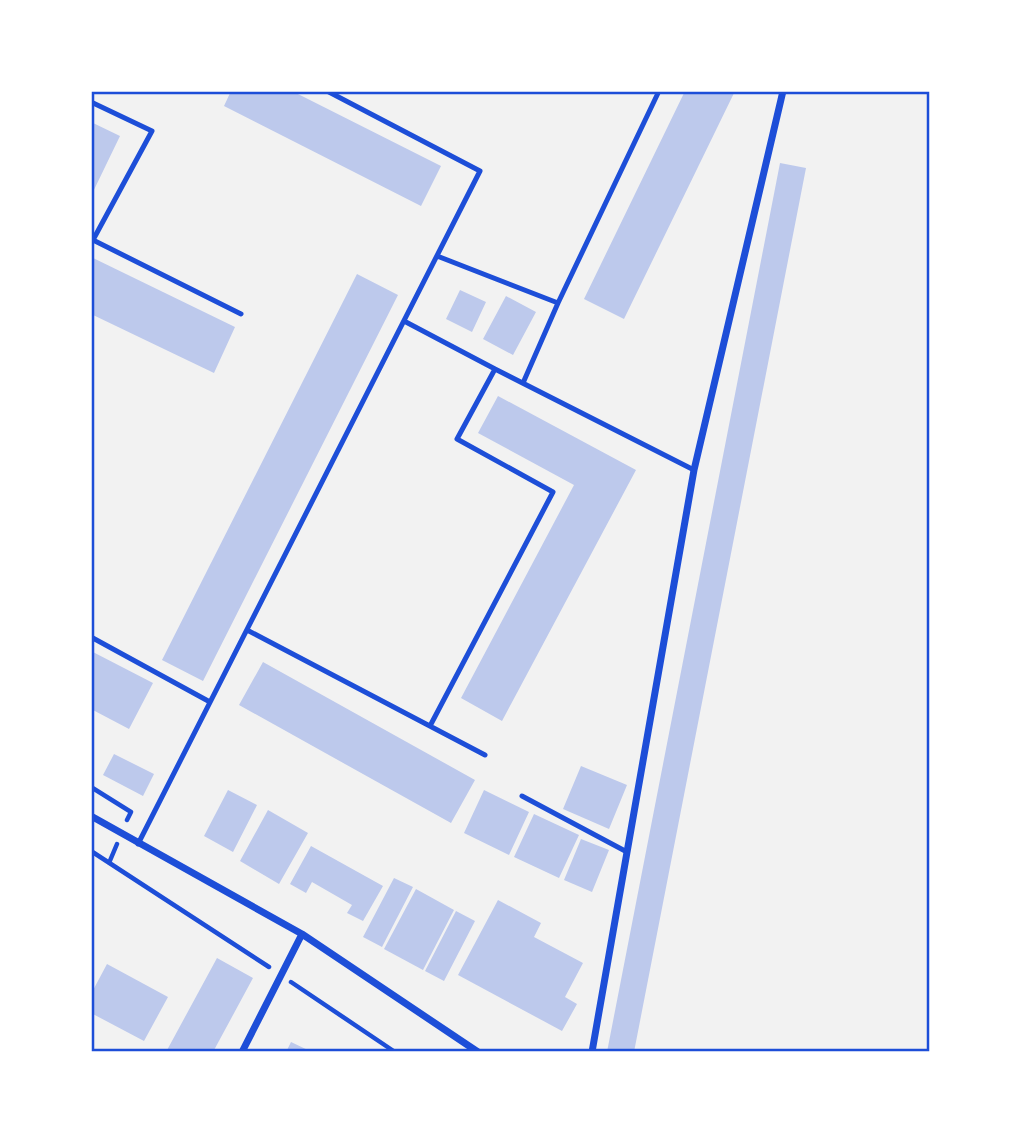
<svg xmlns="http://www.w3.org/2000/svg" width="1021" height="1143" font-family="Ubuntu,sans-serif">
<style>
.building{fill:#bdc9ec}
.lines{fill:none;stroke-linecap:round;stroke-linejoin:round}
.path{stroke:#1d4ed8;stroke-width:4.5}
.service{stroke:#1d4ed8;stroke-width:5}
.minor{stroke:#1d4ed8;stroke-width:7}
.neatline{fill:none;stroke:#1d4ed8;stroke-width:2.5}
</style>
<rect width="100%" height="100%" fill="#f2f2f2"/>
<!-- building -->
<path class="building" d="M 231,91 L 292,91 L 441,166 L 421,206 L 224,106 Z
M 685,91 L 735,91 L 624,319 L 584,299 Z
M 91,122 L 120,136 L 91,196 Z
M 780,163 L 806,168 L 634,1052 L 607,1052 Z
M 91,257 L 235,327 L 214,373 L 91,314 Z
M 357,274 L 398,295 L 203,681 L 162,660 Z
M 460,290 L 486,302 L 472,332 L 446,319 Z
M 506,296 L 536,312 L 513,355 L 483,339 Z
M 498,396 L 636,470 L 502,721 L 461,698 L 574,485 L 478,433 Z
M 91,651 L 153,683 L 129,729 L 91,709 Z
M 263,662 L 475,780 L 451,823 L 239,705 Z
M 114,754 L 154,774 L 143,796 L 103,775 Z
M 581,766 L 627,785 L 609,829 L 563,809 Z
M 228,790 L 257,805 L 233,852 L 204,836 Z
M 484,790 L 529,812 L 509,855 L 464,833 Z
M 268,810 L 308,833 L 279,884 L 240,861 Z
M 534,814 L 579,835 L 559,878 L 514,857 Z
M 581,839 L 609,850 L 592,892 L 564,880 Z
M 311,846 L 383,886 L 363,921 L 347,913 L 352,905 L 312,882 L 306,893 L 290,884 Z
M 394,878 L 413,887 L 382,947 L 363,937 Z
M 416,889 L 454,910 L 423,970 L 384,949 Z
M 498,900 L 541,923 L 534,937 L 583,963 L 565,997 L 577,1004 L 562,1031 L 458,975 Z
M 456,911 L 475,921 L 444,981 L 425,971 Z
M 217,958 L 253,978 L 213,1052 L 166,1052 Z
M 107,964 L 168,997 L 144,1041 L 91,1013 L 91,994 Z
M 291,1042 L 312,1052 L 286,1052 Z"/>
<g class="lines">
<!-- path -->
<path class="path" d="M 91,787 L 131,812 L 127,820
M 91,851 L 269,967
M 109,863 L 117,844
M 291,982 L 395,1052"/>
<!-- service -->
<path class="service" d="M 91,102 L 152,131 L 93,240 L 241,314
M 437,256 L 558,303 L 523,383
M 558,303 L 659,91
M 404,321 L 495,369
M 247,630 L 485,755
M 91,637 L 210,702
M 430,726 L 553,492 L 457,439 L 495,369 L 694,470
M 522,796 L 627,852
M 138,844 L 480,171 L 327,91"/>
<!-- minor -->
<path class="minor" d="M 91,816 L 302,934 L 478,1052
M 242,1052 L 302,934
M 592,1052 L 694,470 L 783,91"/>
</g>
<!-- border -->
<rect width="1021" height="1143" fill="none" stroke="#ffffff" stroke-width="186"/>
<rect x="93" y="93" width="835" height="957" class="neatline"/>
</svg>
